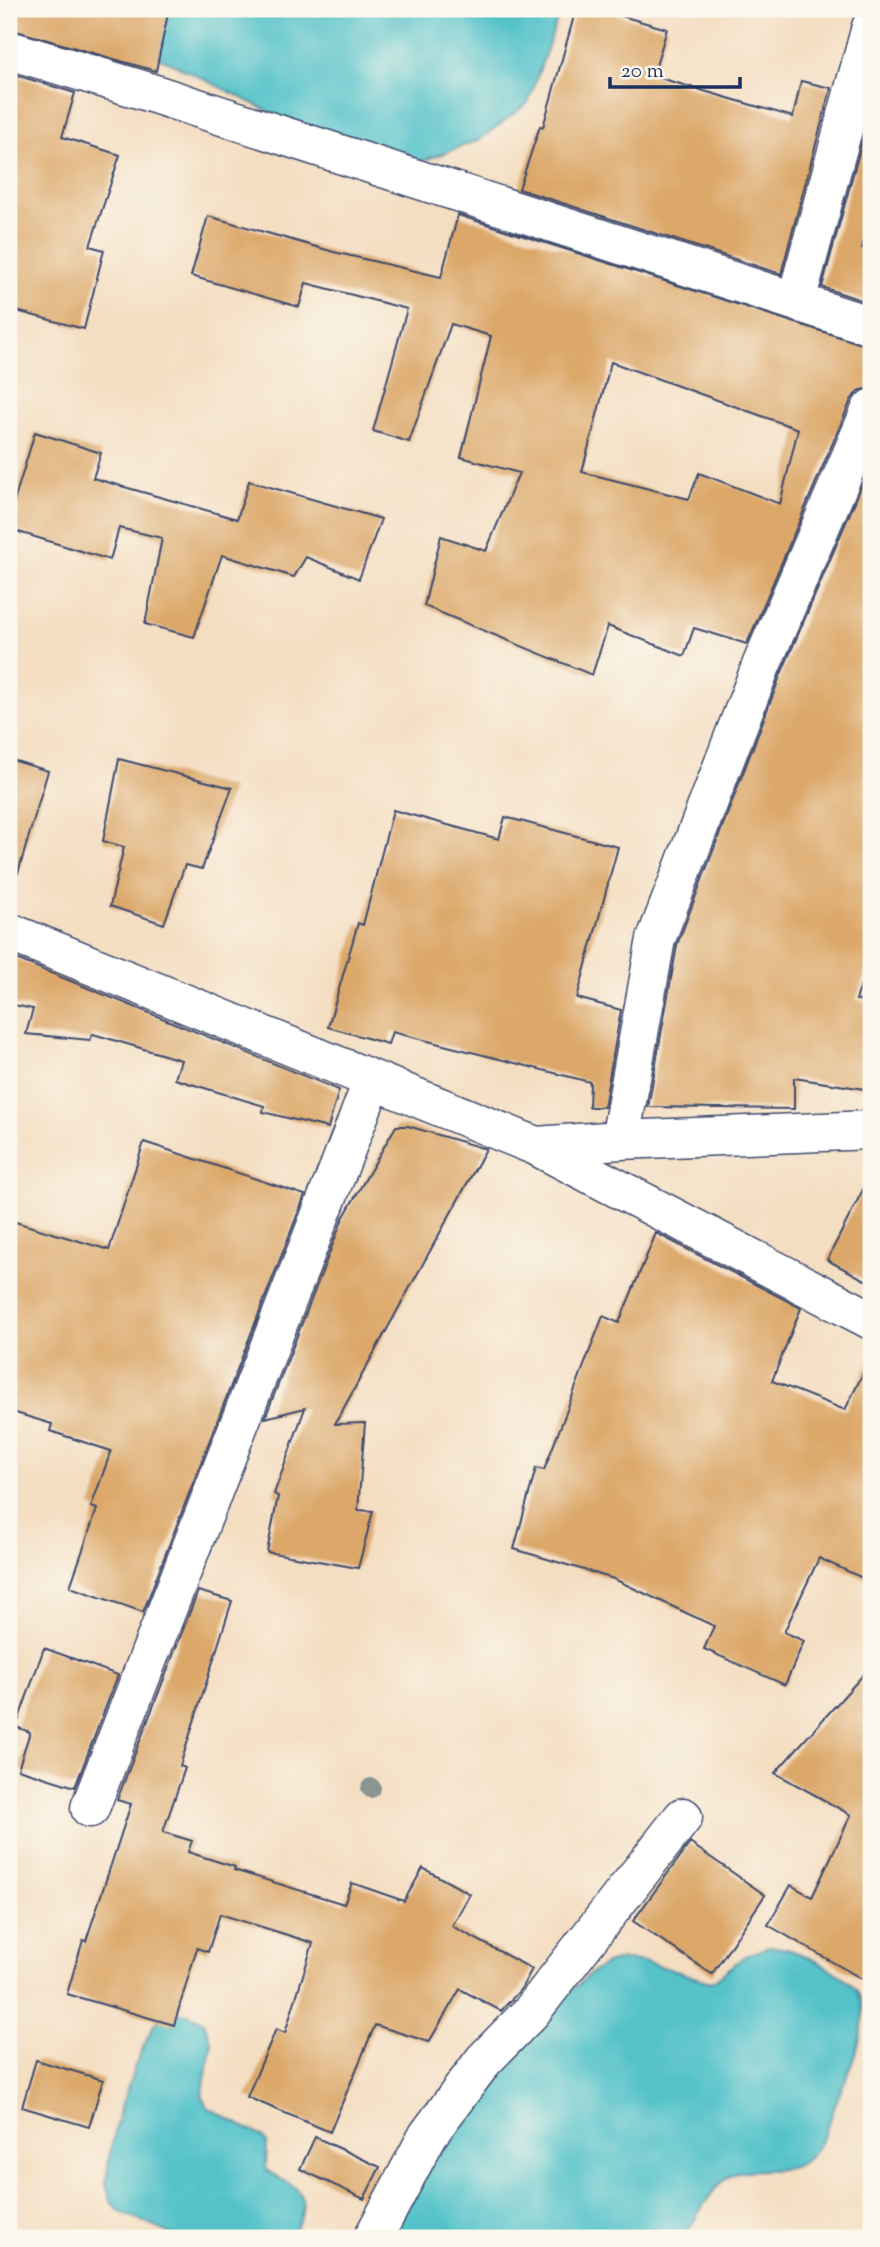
<svg xmlns="http://www.w3.org/2000/svg" width="880" height="2247" font-family="'Sorts Mill Goudy',serif">
<style>
.water{fill:#54c2ca;stroke:#387894;stroke-width:2}
.building{fill:#dca86b;fill-rule:evenodd}
.lines{fill:none;stroke-linecap:round;stroke-linejoin:round}
.minor-casing{stroke:#3c496d;stroke-width:41}
.minor{stroke:#fff;stroke-width:38}
.tree{fill:#8a9492}
</style>
<rect width="100%" height="100%" fill="#fbf7ec"/>
<filter id="ink" filterUnits="userSpaceOnUse"><feTurbulence type="fractalNoise" baseFrequency=".0143" numOctaves="2"/><feDisplacementMap in="SourceGraphic" scale="14" xChannelSelector="R" yChannelSelector="G"/><feConvolveMatrix kernelMatrix="1 2 1 2 8 2 1 2 1" color-interpolation-filters="sRGB"/></filter>
<filter id="wash" filterUnits="userSpaceOnUse"><feTurbulence type="fractalNoise" baseFrequency=".00686" numOctaves="4" result="noise"/><feDisplacementMap in="SourceGraphic" scale="28" xChannelSelector="R" yChannelSelector="G"/><feGaussianBlur stdDeviation="1.57" result="paint"/><feColorMatrix in="noise" values="0 0 0 0 0 0 0 0 0 0 0 0 0 0 0 0 0 1.4 0 .05"/><feComposite in="paint" operator="in"/></filter>
<g filter="url(#wash)">
<rect width="100%" height="100%" fill="#f4dec2"/>
<!-- water -->
<path class="water" d="M 138,9 L 561,9 L 528,103 L 479,140 L 412,165 L 303,128 L 132,44 Z
M 770,1946 C 791,1948 807,1956 825,1966 C 835,1972 852,1981 858,1993 C 873,2023 850,2067 839,2095 C 831,2115 825,2141 809,2157 C 788,2178 756,2164 732,2175 C 713,2185 694,2220 684,2238 L 385,2238 L 439,2141 L 564,1997 C 576,1987 588,1974 602,1966 C 636,1949 678,1975 712,1982 L 745,1956 Z
M 167,2013 L 188,2014 L 204,2022 L 212,2043 L 202,2096 L 207,2107 L 261,2136 L 267,2143 L 266,2169 C 274,2178 287,2180 295,2188 C 310,2203 300,2227 286,2238 L 180,2238 L 120,2212 L 111,2201 L 106,2184 L 109,2158 L 119,2113 L 136,2063 L 153,2026 Z"/>
<g id="blocks">
<!-- building -->
<path class="building" d="M 9,9 L 169,9 L 156,71 L 9,29 Z
M 576,9 L 597,9 L 667,29 L 653,76 L 793,117 L 801,81 L 831,88 L 781,274 L 519,189 L 540,126 L 543,127 Z
M 9,73 L 75,93 L 62,137 L 120,155 L 90,246 L 104,250 L 84,329 L 9,309 Z
M 871,109 L 871,217 L 862,248 L 871,251 L 871,275 L 864,301 L 822,287 Z
M 458,215 L 871,347 L 871,388 L 858,391 L 851,400 L 747,644 L 694,628 L 684,656 L 608,626 L 592,675 L 424,606 L 441,536 L 486,551 L 519,473 L 461,457 L 491,336 L 451,324 L 409,442 L 373,431 L 407,309 L 306,283 L 299,307 L 191,276 L 208,216 L 334,252 L 441,277 ZM 611,362 L 798,429 L 780,504 L 699,473 L 689,499 L 582,472 Z
M 35,432 L 101,453 L 93,478 L 237,519 L 249,481 L 381,519 L 359,579 L 306,557 L 294,577 L 222,555 L 194,637 L 145,624 L 162,538 L 119,528 L 110,560 L 9,529 L 9,518 Z
M 871,464 L 871,957 L 856,1000 L 871,1002 L 871,1090 L 794,1078 L 794,1109 L 648,1107 L 677,945 L 781,674 Z
M 9,759 L 48,771 L 18,873 L 9,872 Z
M 119,759 L 232,788 L 202,869 L 185,865 L 164,924 L 110,906 L 124,847 L 103,841 Z
M 393,810 L 499,839 L 505,817 L 618,847 L 577,998 L 621,1010 L 604,1107 L 589,1107 L 590,1082 L 392,1032 L 388,1044 L 328,1027 L 358,923 L 363,925 Z
M 9,956 L 339,1090 L 328,1128 L 263,1112 L 264,1106 L 175,1079 L 181,1060 L 93,1034 L 90,1040 L 26,1034 L 33,1009 L 9,1004 Z
M 396,1126 L 408,1126 L 486,1149 L 335,1424 L 365,1423 L 358,1510 L 373,1511 L 358,1568 L 267,1552 L 278,1496 L 274,1494 L 305,1408 L 265,1418 L 343,1218 Z
M 144,1142 L 305,1195 L 143,1612 L 70,1587 L 97,1509 L 91,1507 L 111,1451 L 50,1431 L 52,1424 L 9,1411 L 9,1220 L 109,1250 Z
M 871,1174 L 871,1283 L 827,1260 Z
M 656,1233 L 801,1308 L 772,1381 L 845,1410 L 871,1357 L 871,1582 L 819,1558 L 784,1632 L 804,1641 L 785,1685 L 704,1649 L 714,1626 L 614,1579 L 514,1549 L 536,1468 L 544,1470 L 603,1316 L 619,1323 Z
M 198,1591 L 232,1601 L 180,1766 L 185,1768 L 163,1832 L 192,1841 L 188,1852 L 235,1867 L 234,1870 L 344,1904 L 352,1883 L 404,1901 L 423,1868 L 470,1894 L 452,1926 L 532,1969 L 521,1989 L 501,2011 L 460,1989 L 429,2042 L 375,2025 L 330,2132 L 247,2097 L 276,2029 L 285,2033 L 313,1943 L 220,1914 L 208,1952 L 197,1948 L 174,2025 L 67,1994 L 83,1940 L 86,1941 L 131,1804 L 117,1800 Z
M 44,1648 L 118,1675 L 75,1787 L 18,1769 L 30,1732 L 16,1727 Z
M 871,1666 L 871,1984 L 768,1925 L 791,1885 L 812,1897 L 851,1815 L 775,1773 Z
M 690,1843 L 765,1895 L 712,1974 L 633,1921 Z
M 36,2060 L 103,2080 L 89,2127 L 22,2107 Z
M 315,2137 L 380,2167 L 364,2199 L 300,2169 Z"/>
</g>
</g>
<g filter="url(#ink)">
<use href="#blocks" fill-opacity="0" stroke="#3c496d" stroke-width="2"/>
<g class="lines">
<defs>
<path id="minor" d="M 9,50 L 139,89 L 871,326
M 796,301 L 871,27
M 9,932 L 536,1146 L 871,1320
M 620,1140 L 656,939 L 761,666 L 871,409
M 536,1146 L 620,1140 L 871,1130
M 90,1808 L 373,1080
M 373,2238 L 428,2135 L 484,2060 L 531,2012 L 683,1817"/>
</defs>
<!-- minor casing -->
<use href="#minor" class="minor-casing"/>
<!-- minor -->
<use href="#minor" class="minor"/>
</g>
<!-- trees -->
<circle class="tree" cx="371" cy="1788" r="10"/>
</g>
<!-- margin -->
<rect width="880" height="2247" fill="none" stroke="#fbf7ec" stroke-width="35"/>
<!-- scale -->
<path d="M610 77v10h130v-10" fill="none" stroke="#1b2f5e" stroke-width="3.5"/>
<text x="621" y="77" font-size="21" fill="#1b2f5e" stroke="#fbf7ec" stroke-width="5" paint-order="stroke">20 m</text>
</svg>
